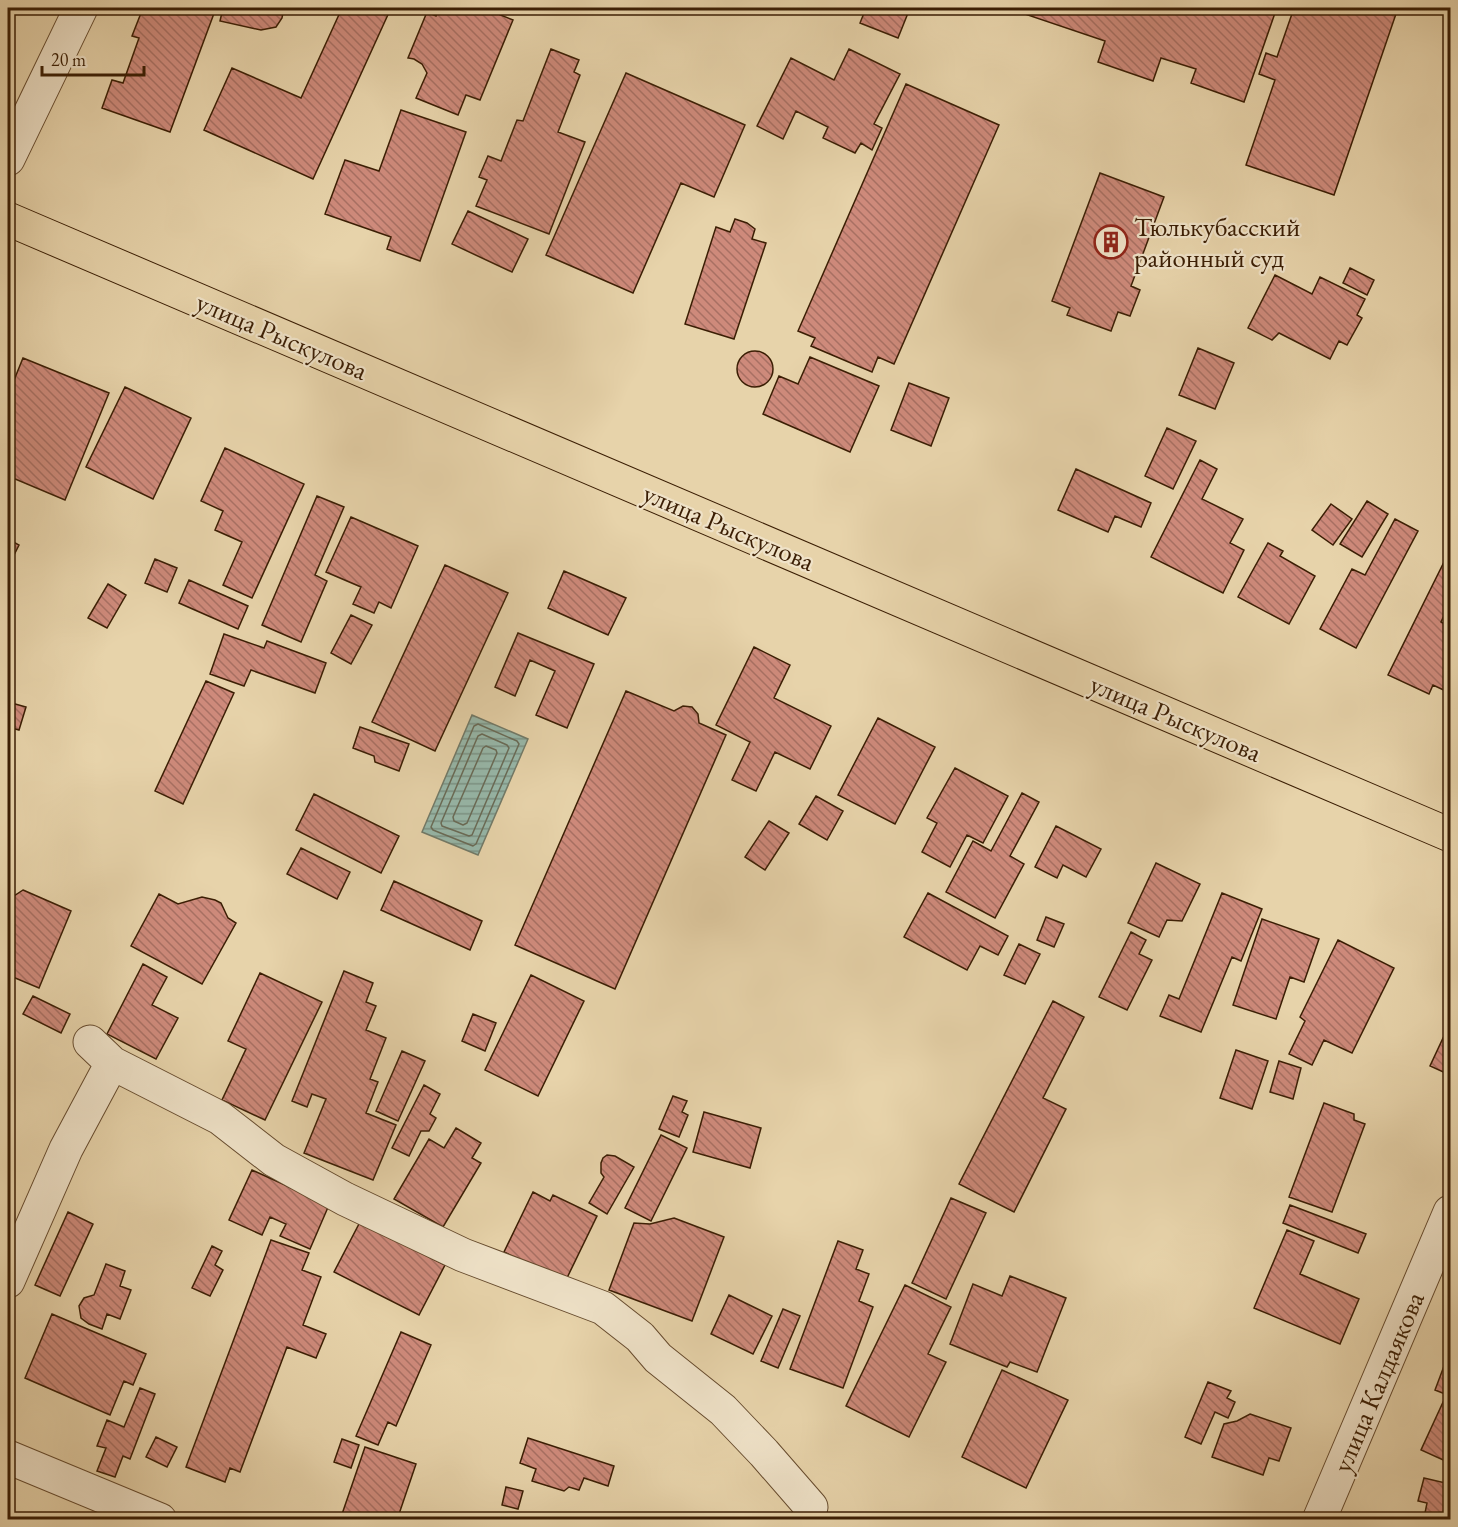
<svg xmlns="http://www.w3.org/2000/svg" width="1458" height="1527" font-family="'EB Garamond',serif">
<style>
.water{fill:url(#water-rules);stroke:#727a68;stroke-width:1.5}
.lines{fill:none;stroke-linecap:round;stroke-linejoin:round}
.shore{stroke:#696b57;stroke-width:1.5}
.building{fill:url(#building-back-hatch);stroke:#3b1e04;stroke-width:1.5}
.minor-casing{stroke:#664b2e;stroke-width:35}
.primary-casing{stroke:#3b1e04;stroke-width:35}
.minor{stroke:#efe2c8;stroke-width:33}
.primary{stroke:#e7d3aa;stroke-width:33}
.labels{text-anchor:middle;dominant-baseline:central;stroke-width:4.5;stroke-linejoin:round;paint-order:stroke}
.poi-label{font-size:27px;fill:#3b1e04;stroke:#efe2c8;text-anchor:start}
.street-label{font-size:27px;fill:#3b1e04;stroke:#efe2c8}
</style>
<defs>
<pattern id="water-rules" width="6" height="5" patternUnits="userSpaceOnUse" patternTransform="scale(1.5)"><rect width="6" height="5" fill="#97b8aa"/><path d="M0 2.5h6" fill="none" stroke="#7c9588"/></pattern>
<pattern id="building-back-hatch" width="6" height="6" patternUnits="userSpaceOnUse" patternTransform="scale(1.5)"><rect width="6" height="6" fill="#ce8a7b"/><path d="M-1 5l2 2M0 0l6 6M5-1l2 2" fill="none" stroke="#a87063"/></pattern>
</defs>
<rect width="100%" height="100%" fill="#e7d3aa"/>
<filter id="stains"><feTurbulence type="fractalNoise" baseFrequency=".00333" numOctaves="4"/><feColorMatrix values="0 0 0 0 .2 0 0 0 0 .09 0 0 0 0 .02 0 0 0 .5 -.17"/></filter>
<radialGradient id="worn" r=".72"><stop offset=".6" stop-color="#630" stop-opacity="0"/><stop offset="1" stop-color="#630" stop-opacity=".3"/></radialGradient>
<!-- water -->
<path class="water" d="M 472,715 L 528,739 L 478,855 L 422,832 Z"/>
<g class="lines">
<!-- shore -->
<path class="shore" d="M 478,724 L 517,741 L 519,744 L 476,844 L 473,846 L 433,830 L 431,827 L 474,726 Z
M 482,734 L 507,745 L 509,748 L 472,835 L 469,836 L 442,826 L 441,823 L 478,736 Z
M 486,746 L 496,750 L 497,753 L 467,823 L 463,825 L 454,821 L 453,817 L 483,748 Z"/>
</g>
<!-- building -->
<path class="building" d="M 143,8 L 156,12 L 157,8 L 216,8 L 170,132 L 102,108 L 112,80 L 123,83 L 139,38 L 132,36 Z
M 223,8 L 284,8 L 282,18 L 276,27 L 261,30 L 220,21 Z
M 342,8 L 391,8 L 313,179 L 204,130 L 232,68 L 301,98 Z
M 439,8 L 483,8 L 513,20 L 480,100 L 466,95 L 458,115 L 416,98 L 427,73 L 422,64 L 414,59 L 408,58 L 427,12 L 436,16 Z
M 866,8 L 910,8 L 898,38 L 860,23 Z
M 1007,8 L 1260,8 L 1275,13 L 1244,102 L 1191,83 L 1196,69 L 1161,58 L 1153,81 L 1098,62 L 1105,41 Z
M 1294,8 L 1398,8 L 1334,195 L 1246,165 L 1275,80 L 1259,74 L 1266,53 L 1277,57 Z
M 551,49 L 579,60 L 574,72 L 580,75 L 558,132 L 585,142 L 549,234 L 476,206 L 487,180 L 479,177 L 488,156 L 501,161 L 517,120 L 523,121 Z
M 849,49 L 900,74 L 874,124 L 882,128 L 872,150 L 861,143 L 855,153 L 823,138 L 828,127 L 796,111 L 783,139 L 757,126 L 791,58 L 834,80 Z
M 626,73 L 745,125 L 714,197 L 681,183 L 633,293 L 546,255 Z
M 906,84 L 999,125 L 894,364 L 878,357 L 872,372 L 811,346 L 815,338 L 798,331 Z
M 401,110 L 466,132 L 420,261 L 387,249 L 391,237 L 325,214 L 345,160 L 379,171 Z
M 1100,173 L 1164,197 L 1131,286 L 1140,290 L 1130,316 L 1118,312 L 1111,331 L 1067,315 L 1070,308 L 1052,301 Z
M 468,211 L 528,239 L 512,272 L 452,244 Z
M 735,219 L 747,223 L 755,229 L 752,239 L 766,243 L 734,339 L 685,324 L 716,227 L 730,232 Z
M 1350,268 L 1374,280 L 1367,295 L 1343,283 Z
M 1275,275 L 1312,294 L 1320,277 L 1365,299 L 1357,315 L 1362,318 L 1347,345 L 1339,341 L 1330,359 L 1279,333 L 1272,340 L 1248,328 Z
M 1198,348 L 1234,363 L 1215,409 L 1179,395 Z
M737 369a18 18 0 1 1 36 0a18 18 0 1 1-36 0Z
M 810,357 L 879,386 L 850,452 L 763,414 L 779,376 L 798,384 Z
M 23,358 L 109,393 L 65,500 L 8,476 L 8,395 Z
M 909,383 L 949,398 L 931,446 L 891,430 Z
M 125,387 L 191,418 L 153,499 L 86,467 Z
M 1167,428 L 1196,441 L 1173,489 L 1145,476 Z
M 225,448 L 304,484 L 252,598 L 223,585 L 242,542 L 215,530 L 223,511 L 201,501 Z
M 1200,460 L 1217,469 L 1202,499 L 1243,519 L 1230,543 L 1244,550 L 1223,593 L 1151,557 Z
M 1076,469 L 1151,503 L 1141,527 L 1115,516 L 1108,532 L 1058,510 Z
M 317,496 L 344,507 L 315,575 L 327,581 L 301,642 L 262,625 Z
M 1367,501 L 1388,514 L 1362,557 L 1340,544 Z
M 1331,504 L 1352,519 L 1333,545 L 1312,530 Z
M 351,517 L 418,546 L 391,608 L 379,602 L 374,613 L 353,604 L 361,587 L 326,572 Z
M 1395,519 L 1418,531 L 1356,648 L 1320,629 L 1352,569 L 1365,575 Z
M 8,539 L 19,545 L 8,567 Z
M 1268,543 L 1283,551 L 1280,556 L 1315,576 L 1289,624 L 1238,597 Z
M 155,559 L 177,568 L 167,592 L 145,583 Z
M 1445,560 L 1450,562 L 1450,603 L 1441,622 L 1450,627 L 1450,693 L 1433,685 L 1429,694 L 1388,675 Z
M 445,565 L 508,593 L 435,751 L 372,722 Z
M 564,571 L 626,598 L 608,635 L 548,608 Z
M 189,580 L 248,606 L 238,629 L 179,603 Z
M 108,584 L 126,595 L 107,628 L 88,618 Z
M 351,615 L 372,625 L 351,664 L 331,653 Z
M 518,633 L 594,664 L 567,728 L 536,715 L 555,671 L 530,660 L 515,696 L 495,687 Z
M 224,634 L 264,648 L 267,641 L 326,663 L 315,693 L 251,670 L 244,686 L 210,674 Z
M 754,647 L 790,665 L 774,698 L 831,726 L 810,769 L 775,752 L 756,791 L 732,780 L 750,742 L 716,725 Z
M 206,681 L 234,693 L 183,804 L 155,791 Z
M 626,691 L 674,711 L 683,706 L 692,707 L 698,714 L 699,723 L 726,735 L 615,989 L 515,945 Z
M 8,702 L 26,707 L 19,730 L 8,727 Z
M 878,718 L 935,747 L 895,824 L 838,795 Z
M 360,727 L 409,744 L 399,771 L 375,762 L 374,756 L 353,748 Z
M 955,768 L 1008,796 L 983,843 L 967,835 L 950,867 L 922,852 L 937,823 L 927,818 Z
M 1022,793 L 1039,802 L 1010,856 L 1024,864 L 995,918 L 946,892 L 973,841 L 991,851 Z
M 314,794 L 399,836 L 381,873 L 296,830 Z
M 816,796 L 843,811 L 827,840 L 799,824 Z
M 769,821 L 789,833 L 765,870 L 745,857 Z
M 1056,826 L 1101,849 L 1086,877 L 1063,865 L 1057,878 L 1035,867 Z
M 301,848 L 350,872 L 337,899 L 287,874 Z
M 1156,863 L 1200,884 L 1182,921 L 1167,920 L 1159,937 L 1128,923 Z
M 394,881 L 482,921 L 470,950 L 381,910 Z
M 23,890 L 71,911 L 39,988 L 8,975 L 8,900 Z
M 928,893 L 1008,936 L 998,955 L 980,946 L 967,970 L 904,937 Z
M 1222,893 L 1262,909 L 1241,961 L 1232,957 L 1201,1032 L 1160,1016 L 1169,995 L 1179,999 Z
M 159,894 L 178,904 L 202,897 L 215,900 L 221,903 L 228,918 L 236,923 L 202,984 L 131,946 Z
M 1046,917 L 1064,924 L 1054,947 L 1037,940 Z
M 1262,919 L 1319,939 L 1304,982 L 1290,977 L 1276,1019 L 1233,1005 Z
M 1131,932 L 1146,940 L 1139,954 L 1152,960 L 1127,1010 L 1099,997 Z
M 1338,940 L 1394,968 L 1352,1053 L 1324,1040 L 1312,1065 L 1289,1054 L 1305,1021 L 1300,1017 Z
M 1019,944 L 1040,954 L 1025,984 L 1004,975 Z
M 143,964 L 167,977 L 152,1005 L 178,1018 L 156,1059 L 107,1034 Z
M 344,971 L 373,983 L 366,1002 L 376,1006 L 366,1030 L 386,1038 L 370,1079 L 378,1082 L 366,1113 L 396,1125 L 373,1180 L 304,1153 L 326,1099 L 312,1094 L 307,1107 L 292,1101 Z
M 260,973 L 322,1002 L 265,1120 L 222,1100 L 246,1049 L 228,1041 Z
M 531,975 L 584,1001 L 538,1096 L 485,1070 Z
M 33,996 L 70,1014 L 61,1033 L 23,1014 Z
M 1053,1001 L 1084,1017 L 1043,1098 L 1066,1109 L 1014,1212 L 959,1184 Z
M 473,1014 L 496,1023 L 485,1051 L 462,1041 Z
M 1450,1023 L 1450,1075 L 1430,1066 Z
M 1236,1050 L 1268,1061 L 1252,1109 L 1220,1098 Z
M 402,1051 L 425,1061 L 398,1121 L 376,1111 Z
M 1279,1061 L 1301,1068 L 1293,1099 L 1270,1092 Z
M 424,1085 L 440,1094 L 430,1114 L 436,1118 L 429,1131 L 421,1131 L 409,1156 L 392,1148 Z
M 673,1096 L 687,1101 L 682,1112 L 688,1115 L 679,1137 L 659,1129 Z
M 1324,1103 L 1354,1114 L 1354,1120 L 1365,1124 L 1332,1212 L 1289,1197 Z
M 704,1112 L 761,1128 L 750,1168 L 693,1152 Z
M 456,1128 L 481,1143 L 472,1158 L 481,1163 L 443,1227 L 394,1199 L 429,1139 L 444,1148 Z
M 661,1135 L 687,1148 L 651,1221 L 625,1208 Z
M 607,1155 L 615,1156 L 634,1167 L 607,1214 L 589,1203 L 604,1177 L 601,1173 L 601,1163 L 603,1158 Z
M 252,1170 L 329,1205 L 310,1249 L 280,1236 L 286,1224 L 270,1217 L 262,1235 L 229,1220 Z
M 533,1192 L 550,1201 L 553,1195 L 597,1216 L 565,1282 L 504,1252 Z
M 951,1198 L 986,1213 L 946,1299 L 912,1283 Z
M 1290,1205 L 1366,1234 L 1358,1253 L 1283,1223 Z
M 68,1212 L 93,1224 L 60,1296 L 35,1285 Z
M 674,1218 L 724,1237 L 692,1321 L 609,1290 L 634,1223 L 650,1224 Z
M 360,1222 L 445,1265 L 419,1315 L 334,1272 Z
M 1287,1230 L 1314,1241 L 1300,1274 L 1359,1299 L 1340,1344 L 1254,1308 Z
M 271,1240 L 309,1253 L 302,1270 L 321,1277 L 303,1325 L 326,1334 L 316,1358 L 287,1347 L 240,1472 L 230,1468 L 225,1482 L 186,1467 Z
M 838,1241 L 863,1250 L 856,1269 L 869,1274 L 859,1301 L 873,1307 L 843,1388 L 790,1369 Z
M 212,1246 L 222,1251 L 215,1265 L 223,1270 L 210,1296 L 192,1288 Z
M 106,1264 L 125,1271 L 120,1286 L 131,1290 L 120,1319 L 107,1314 L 102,1329 L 89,1324 L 81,1318 L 79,1306 L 84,1298 L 94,1295 Z
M 1010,1276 L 1066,1298 L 1037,1372 L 1010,1362 L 1007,1367 L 950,1344 L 973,1284 L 1002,1296 Z
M 905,1285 L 951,1307 L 928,1354 L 946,1362 L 909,1437 L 846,1406 Z
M 729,1295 L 772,1316 L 753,1354 L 711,1334 Z
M 783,1309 L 800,1316 L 778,1368 L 761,1361 Z
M 52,1314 L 146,1354 L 133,1385 L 124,1381 L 110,1415 L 25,1378 Z
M 401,1332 L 431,1345 L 396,1426 L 388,1422 L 378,1445 L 356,1436 Z
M 1450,1350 L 1450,1396 L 1435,1390 Z
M 1002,1370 L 1068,1400 L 1026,1488 L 962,1457 Z
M 1208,1382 L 1231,1391 L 1227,1398 L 1235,1402 L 1228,1418 L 1215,1412 L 1201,1444 L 1185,1437 Z
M 140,1388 L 155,1394 L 130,1459 L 123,1456 L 115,1477 L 97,1471 L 106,1448 L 97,1446 L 107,1420 L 124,1427 Z
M 1444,1400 L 1450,1403 L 1450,1463 L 1421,1450 Z
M 1250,1414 L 1291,1428 L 1279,1461 L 1269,1458 L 1263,1475 L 1212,1457 L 1224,1424 L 1237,1421 Z
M 156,1437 L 177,1447 L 167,1467 L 146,1457 Z
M 528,1438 L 614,1466 L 608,1486 L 584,1478 L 579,1490 L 569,1487 L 564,1491 L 532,1481 L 536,1469 L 520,1463 Z
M 342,1439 L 359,1445 L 351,1468 L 334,1462 Z
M 365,1447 L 416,1464 L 397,1520 L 340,1520 Z
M 1424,1478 L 1450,1484 L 1450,1506 L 1445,1505 L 1442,1517 L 1425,1513 L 1427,1503 L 1418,1501 Z
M 506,1487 L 523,1491 L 518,1509 L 502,1505 Z
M 8,1512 L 24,1520 L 8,1520 Z"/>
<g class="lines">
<defs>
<path id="minor" d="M 8,159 L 81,8
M 90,1042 L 112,1063 L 220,1118 L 274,1160 L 345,1199 L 463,1255 L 603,1308 L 640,1337 L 658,1358 L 723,1410 L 764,1453 L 811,1507
M 8,1281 L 66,1149 L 112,1063
M 8,1457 L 160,1520
M 1319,1520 L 1450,1212"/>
<path id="primary" d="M 8,219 L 1450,835"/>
</defs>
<!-- minor casing -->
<use href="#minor" class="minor-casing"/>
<!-- primary casing -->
<use href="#primary" class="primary-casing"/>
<!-- minor -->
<use href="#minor" class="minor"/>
<!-- primary -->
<use href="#primary" class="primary"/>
</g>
<!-- icons -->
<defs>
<symbol id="building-ring" viewBox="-11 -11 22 22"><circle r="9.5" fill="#efe2c8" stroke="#8f2418" stroke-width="1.5"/><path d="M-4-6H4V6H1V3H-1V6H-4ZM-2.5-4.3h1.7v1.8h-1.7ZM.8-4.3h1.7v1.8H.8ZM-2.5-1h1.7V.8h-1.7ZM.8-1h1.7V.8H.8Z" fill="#8f2418"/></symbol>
</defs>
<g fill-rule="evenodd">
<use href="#building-ring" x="1092" y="223" width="38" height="38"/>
</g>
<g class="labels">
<!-- poi labels -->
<g class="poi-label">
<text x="1134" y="226">Тюлькубасский<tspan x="1134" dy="31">районный суд</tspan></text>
</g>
<!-- street labels -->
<g class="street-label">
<text transform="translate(282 336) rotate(23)">улица Рыскулова</text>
<text transform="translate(729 527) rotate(23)">улица Рыскулова</text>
<text transform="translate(1176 718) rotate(23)">улица Рыскулова</text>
<text transform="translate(1378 1382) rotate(-67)">улица Калдаякова</text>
</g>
</g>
<!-- margin -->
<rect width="1458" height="1527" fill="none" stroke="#e7d3aa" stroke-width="30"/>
<rect x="9" y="9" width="1440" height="1509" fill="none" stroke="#3b1e04" stroke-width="3"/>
<rect x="15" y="15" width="1428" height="1497" fill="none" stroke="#3b1e04" stroke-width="1.5"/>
<!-- scale -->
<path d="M42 66v9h102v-9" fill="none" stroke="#3b1e04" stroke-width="3"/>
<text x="51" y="66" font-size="18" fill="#3b1e04" stroke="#efe2c8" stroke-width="4.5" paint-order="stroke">20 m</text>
<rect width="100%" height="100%" filter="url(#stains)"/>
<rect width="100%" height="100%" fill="url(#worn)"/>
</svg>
